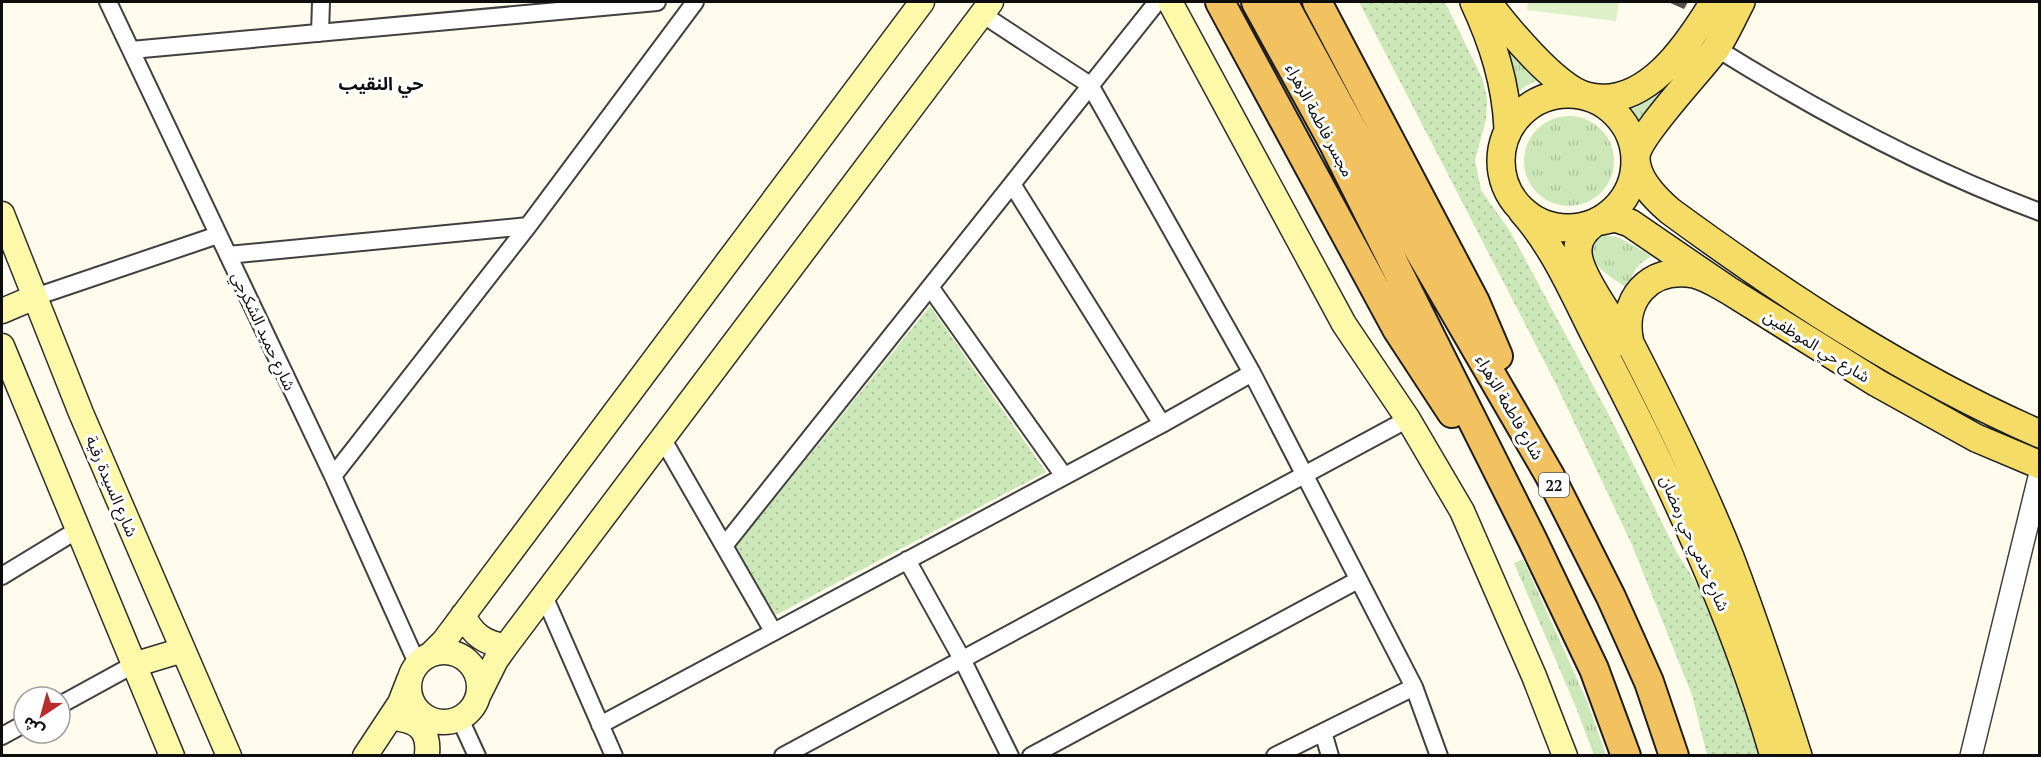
<svg xmlns="http://www.w3.org/2000/svg" width="2041" height="757" font-family="'PT Serif','Noto Sans Arabic',serif">
<style>
.grass{fill:url(#grass-tufts)}
.garden{fill:url(#garden-dots)}
.pitch{fill:#dfefc9}
.building{fill:#554f49}
.lines{fill:none;stroke-linecap:round;stroke-linejoin:round}
.minor-casing{stroke:#404040;stroke-width:20}
.tertiary-casing{stroke:#404040;stroke-width:24}
.secondary-casing{stroke:#2f2f2f;stroke-width:27}
.primary-casing{stroke:#1e1e1e;stroke-width:30}
.trunk-casing{stroke:#1e1e1e;stroke-width:32}
.minor{stroke:#fff;stroke-width:16}
.tertiary{stroke:#fff;stroke-width:21}
.secondary{stroke:#fdf9a9;stroke-width:24}
.primary{stroke:#f5dc66;stroke-width:27}
.trunk{stroke:#f2c260;stroke-width:28}
.labels{text-anchor:middle;dominant-baseline:central;stroke-width:6;stroke-linejoin:round;paint-order:stroke}
.shield{fill:#fff;stroke:#565656;stroke-width:1.5}
.shield-label{font-size:15px;font-weight:bold;fill:#0d0d0d}
.street-label{font-size:16px;fill:#0d0d0d;stroke:#fff}
.neighbourhood-label{font-size:18px;font-weight:bold;fill:#0d0d0d;stroke:#fff}
</style>
<defs>
<pattern id="grass-tufts" width="24" height="20" patternUnits="userSpaceOnUse" patternTransform="scale(1.5)"><rect width="24" height="20" fill="#cde8b8"/><path d="M3 7l-1-3M5 7V3M7 7l1-3M15 17l-1-3M17 17v-4M19 17l1-3" fill="none" stroke="#afc69d"/></pattern>
<pattern id="garden-dots" width="8" height="8" patternUnits="userSpaceOnUse" patternTransform="scale(1.5)"><rect width="8" height="8" fill="#cde8b8"/><path d="M2 2h.1M6 6h.1" fill="none" stroke="#afc69d" stroke-width="1.8" stroke-linecap="round"/></pattern>
</defs>
<rect width="100%" height="100%" fill="#fffced"/>
<!-- grass -->
<path class="grass" d="M 1496,25 L 1544,77 L 1526,86 L 1518,92 Z
M 1658,91 L 1665,96 L 1642,120 C 1633,121 1628,115 1631,106 Z
M1524 161a45 45 0 1 1 90 0a45 45 0 1 1-90 0Z
M 1602,235 L 1618,237 L 1652,256 C 1636,264 1633,273 1627,288 C 1610,276 1573,257 1602,235 Z
M 1523,559 L 1587,701 L 1606,755 L 1594,755 L 1575,705 L 1514,563 Z"/>
<!-- garden -->
<path class="garden" d="M 1359,2 L 1445,2 L 1482,78 L 1487,98 L 1486,120 L 1475,160 L 1481,190 L 1510,231 L 1610,417 L 1677,553 L 1707,600 L 1735,673 L 1759,755 L 1707,755 L 1692,695 L 1632,545 L 1557,386 Z
M 930,306 L 1046,472 L 776,615 L 734,549 Z"/>
<!-- pitch -->
<path class="pitch" d="M 1528,2 L 1619,2 L 1616,21 L 1527,10 Z"/>
<!-- building -->
<path class="building" d="M 1668,2 L 1688,2 L 1684,9 Z"/>
<g class="lines">
<defs>
<path id="minor" d="M 108,2 L 333,476 L 417,663
M 982,14 L 1090,85 L 1252,373 L 1414,687 L 1439,756
M 320,33 L 321,2
M 1716,48 C 1819,112 1926,170 2040,212
M 131,50 L 657,2
M 1012,184 L 1162,424
M 228,255 L 528,226
M 930,287 L 1064,476
M 35,297 L 218,235
M 662,438 L 773,631
M 333,476 L 528,226 L 695,2
M 724,546 L 1157,2
M 907,560 L 962,659 L 1010,756
M 2,576 L 79,529
M 544,596 L 614,756
M 60,705 L 133,665
M 460,719 L 477,756
M 600,725 L 1162,424 L 1252,373
M 1323,732 L 1330,756
M 2,736 L 24,724
M 783,756 L 1408,419
M 1031,756 L 1358,580
M 1275,756 L 1414,687"/>
<path id="tertiary" d="M 1971,756 L 2040,473"/>
<path id="secondary" d="M 1170,2 L 1344,324 L 1408,419 L 1462,511 L 1534,676 L 1565,756
M 2,214 L 81,413 L 229,756
M 2,311 L 35,297
M 2,346 L 172,756
M 463,615 C 472,634 485,644 506,646
M409 687a35 35 0 1 1 70 0a35 35 0 1 1-70 0Z
M 431,654 L 444,641 L 922,2
M 133,665 L 183,650
M 479,694 L 496,660 L 506,646 L 991,2
M 400,719 C 421,722 429,734 427,754
M 365,756 L 400,703 L 409,680"/>
<path id="primary" d="M 1474,2 C 1493,43 1506,83 1508,129
M 1487,2 C 1507,28 1555,87 1586,96 C 1645,112 1689,43 1714,2
M 1741,2 C 1733,17 1725,36 1715,50 C 1700,71 1636,137 1636,158 C 1636,179 1655,198 1670,211 C 1786,296 1907,376 2040,434
M1501 161a67 67 0 1 1 134 0a67 67 0 1 1-134 0Z
M 1522,211 C 1557,250 1577,302 1602,349 C 1670,480 1733,613 1774,756
M 1601,221 L 1615,218 L 1630,223 L 1728,290 L 1877,383 L 1976,438 L 2040,465
M 1593,224 C 1584,231 1577,240 1578,252 C 1578,275 1615,324 1628,344
M 1728,290 C 1717,284 1706,277 1694,274 C 1649,266 1620,300 1630,343 C 1666,413 1701,484 1730,557 C 1755,623 1777,689 1798,756"/>
<path id="trunk" d="M 1220,2 L 1397,329 L 1452,413
M 1256,2 L 1333,142 L 1532,539 L 1594,669 L 1626,756
M 1283,2 L 1406,228 L 1550,476 L 1611,597 L 1633,646 L 1649,682 L 1674,756
M 1317,2 L 1475,302 L 1498,356"/>
</defs>
<!-- minor casing -->
<use href="#minor" class="minor-casing"/>
<!-- tertiary casing -->
<use href="#tertiary" class="tertiary-casing"/>
<!-- secondary casing -->
<use href="#secondary" class="secondary-casing"/>
<!-- primary casing -->
<use href="#primary" class="primary-casing"/>
<!-- trunk casing -->
<use href="#trunk" class="trunk-casing"/>
<!-- minor -->
<use href="#minor" class="minor"/>
<!-- tertiary -->
<use href="#tertiary" class="tertiary"/>
<!-- secondary -->
<use href="#secondary" class="secondary"/>
<!-- primary -->
<use href="#primary" class="primary"/>
<!-- trunk -->
<use href="#trunk" class="trunk"/>
</g>
<g class="labels">
<!-- shield labels -->
<rect class="shield" x="1539" y="473" width="30" height="24" rx="4.5"/>
<g class="shield-label">
<text x="1554" y="485">22</text>
</g>
<!-- street labels -->
<g class="street-label">
<text transform="translate(1320 120) rotate(62)">مجسر فاطمة الزهراء</text>
<text transform="translate(264 331) rotate(65)">شارع حميد الشكرجي</text>
<text transform="translate(1817 346) rotate(32)">شارع حي الموظفين</text>
<text transform="translate(1510 407) rotate(60)">شارع فاطمة الزهراء</text>
<text transform="translate(112 486) rotate(67)">شارع السيدة رقية</text>
<text transform="translate(1695 543) rotate(66)">شارع خدمي حي رمضان</text>
</g>
<!-- neighbourhood labels -->
<g class="neighbourhood-label">
<text x="381" y="83">حي النقيب</text>
</g>
</g>
<!-- border -->
<rect width="2041" height="757" fill="none" stroke="#0d0d0d" stroke-width="6"/>
<!-- north arrow -->
<g transform="translate(42 715) rotate(216)"><circle r="28" fill="#ffffff" stroke="#9e9e9e" stroke-width="1.5"/>
<path d="M0-4.5L10 22L0 15L-10 22Z" fill="#b92c29"/>
<text y="-9" font-size="16" font-weight="bold" text-anchor="middle" fill="#0d0d0d">ش</text>
</g>
</svg>
